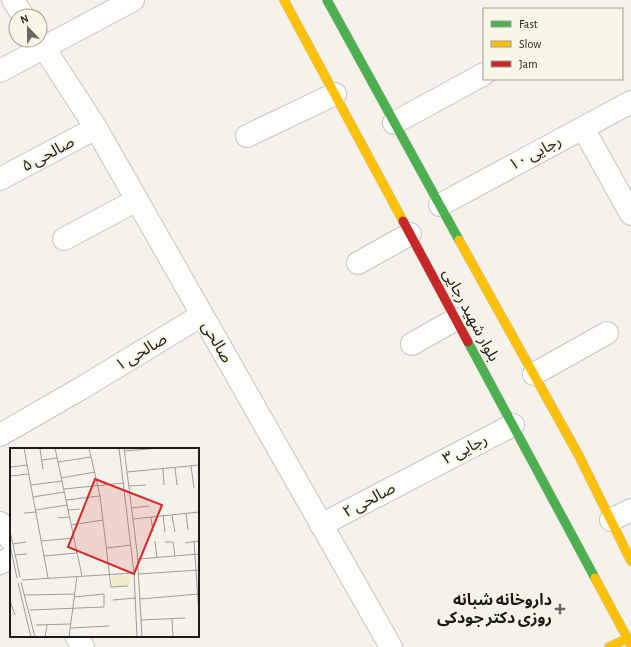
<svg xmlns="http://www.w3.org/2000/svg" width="631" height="647" font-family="'Alegreya Sans','Noto Sans Arabic',sans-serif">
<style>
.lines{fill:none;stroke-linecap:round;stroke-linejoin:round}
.street-casing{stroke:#c6c5bf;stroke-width:24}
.fast-casing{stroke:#c6c5bf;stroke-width:10}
.slow-casing{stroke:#c6c5bf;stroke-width:10}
.jam-casing{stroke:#c6c5bf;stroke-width:10}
.street{stroke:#fdfdfc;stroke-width:22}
.fast{stroke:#4caf50;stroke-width:9}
.slow{stroke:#ffc107;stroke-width:9}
.jam{stroke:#c62828;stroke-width:9}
.poi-dot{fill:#686761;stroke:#f7f6e7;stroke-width:1.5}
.labels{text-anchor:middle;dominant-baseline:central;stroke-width:4;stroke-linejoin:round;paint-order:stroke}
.street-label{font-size:16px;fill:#1c1c17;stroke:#f7f6e7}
.poi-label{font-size:16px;font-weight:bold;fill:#1c1c17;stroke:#f7f6e7;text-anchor:end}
.inset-road{fill:none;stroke:#9e9c96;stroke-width:1}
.view{fill:#d62828;fill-opacity:0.15;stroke:#d62828;stroke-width:2}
.inset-edge{fill:none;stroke:#1c1c17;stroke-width:2}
</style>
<rect width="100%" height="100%" fill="#f4f2ea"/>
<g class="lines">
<defs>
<path id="street" d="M 13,0 L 23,16
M 39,40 L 96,128 L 391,647
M 0,71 L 133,0
M 394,123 L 484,74
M 583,128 L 631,214
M 247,136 L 335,94
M 0,179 L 96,128
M 440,205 L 631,102
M 64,239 L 137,200
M 358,263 L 410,234
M 412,344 L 456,319
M 534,374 L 607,333
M 0,435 L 80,389 L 202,315
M 611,520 L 631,510
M 0,523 L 11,540
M 321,525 L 513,425
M 0,563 L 11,558
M 76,636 L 83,647"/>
<path id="fast" d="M 327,0 L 459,240
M 468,342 L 595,578"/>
<path id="slow" d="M 284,0 L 403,221
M 459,240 L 578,454 L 631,561
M 595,578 L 631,645
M 609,647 L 628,638"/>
<path id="jam" d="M 403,221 L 468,342"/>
</defs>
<!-- street casing -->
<use href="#street" class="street-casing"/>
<!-- fast casing -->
<use href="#fast" class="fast-casing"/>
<!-- slow casing -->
<use href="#slow" class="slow-casing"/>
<!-- jam casing -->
<use href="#jam" class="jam-casing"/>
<!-- street -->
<use href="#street" class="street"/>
<!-- fast -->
<use href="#fast" class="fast"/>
<!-- slow -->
<use href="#slow" class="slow"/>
<!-- jam -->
<use href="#jam" class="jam"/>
</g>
<!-- markers -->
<path class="poi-dot" d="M558 603h4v4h4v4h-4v4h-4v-4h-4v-4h4z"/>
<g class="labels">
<!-- street labels -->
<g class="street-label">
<text transform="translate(535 153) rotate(-28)">رجایی ۱۰</text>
<text transform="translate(48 154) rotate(-28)">صالحی ۵</text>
<text transform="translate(471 315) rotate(62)">بلوار شهید رجایی</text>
<text transform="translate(217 342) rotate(60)">صالحی</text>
<text transform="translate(141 352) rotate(-31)">صالحی ۱</text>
<text transform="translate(465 449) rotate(-27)">رجایی ۳</text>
<text transform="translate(369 500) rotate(-28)">صالحی ۲</text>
</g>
<!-- poi labels -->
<g class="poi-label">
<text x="552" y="600">داروخانه شبانه<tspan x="552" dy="18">روزی دکتر جودکی</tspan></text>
</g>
</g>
<!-- overview -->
<g transform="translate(10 448)">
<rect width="189" height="189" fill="#f4f2ea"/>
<path d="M 119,127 L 119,138 L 103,138 L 102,128 Z" fill="#f0ebc5"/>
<path class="inset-road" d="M 14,0 L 38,130M 45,0 L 72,128M 79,0 L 90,48 L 101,139 L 118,138M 109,0 L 124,125 L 127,189M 114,0 L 127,103 L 132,189M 30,1 L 33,21M 114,3 L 151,0M 32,12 L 47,10M 48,14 L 81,9M 181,18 L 184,40M 1,19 L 17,17M 165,20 L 167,37M 153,21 L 154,37M 117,24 L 189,17M 0,28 L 19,26M 51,30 L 85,24M 21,37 L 52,33M 119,38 L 136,37M 54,41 L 114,35M 23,49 L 54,44M 56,52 L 90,48M 122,60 L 139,58M 26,62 L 57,57M 58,62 L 70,61M 14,65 L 26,64M 176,65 L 178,82M 153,67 L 155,84M 162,67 L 165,84M 141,69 L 143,84M 48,70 L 60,69M 123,71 L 189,64M 61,77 L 93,72M 0,83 L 10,129M 31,93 L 64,90M 145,93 L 147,110M 155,94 L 163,94 L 165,108M 184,94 L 189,166M 175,95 L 189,93M 3,96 L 16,94M 0,97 L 7,130M 97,100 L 121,97M 5,107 L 17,106M 34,108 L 67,105M 128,111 L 189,106M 129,126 L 189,122M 12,132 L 124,125M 11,134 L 25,189M 8,135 L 21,189M 15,147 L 65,146M 130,151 L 189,146M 103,152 L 126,150M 0,153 L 5,167M 20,162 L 94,159 L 94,146 L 64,149M 162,170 L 163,189M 131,172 L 175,170M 26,177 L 61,176M 61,180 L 99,178M 35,189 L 37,177M 59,189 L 67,128"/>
<path class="view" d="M 85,31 L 152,57 L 124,126 L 58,99 Z"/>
<rect width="189" height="189" class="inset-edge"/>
</g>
<!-- legend -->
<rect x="483" y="8" width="140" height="72" fill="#f7f6e7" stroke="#9f9f94"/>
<rect x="491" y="21" width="20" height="6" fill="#4caf50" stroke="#9f9f94"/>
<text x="519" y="28" font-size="12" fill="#1c1c17">Fast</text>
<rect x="491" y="41" width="20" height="6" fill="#ffc107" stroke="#9f9f94"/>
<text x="519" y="48" font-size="12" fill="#1c1c17">Slow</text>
<rect x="491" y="61" width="20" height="6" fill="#c62828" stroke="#9f9f94"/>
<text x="519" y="68" font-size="12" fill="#1c1c17">Jam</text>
<!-- north arrow -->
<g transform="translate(28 28) rotate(338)"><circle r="19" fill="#f7f6e7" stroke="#9f9f94"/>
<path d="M0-3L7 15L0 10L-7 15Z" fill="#686761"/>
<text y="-6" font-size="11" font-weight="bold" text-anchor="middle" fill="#1c1c17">N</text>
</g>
</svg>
